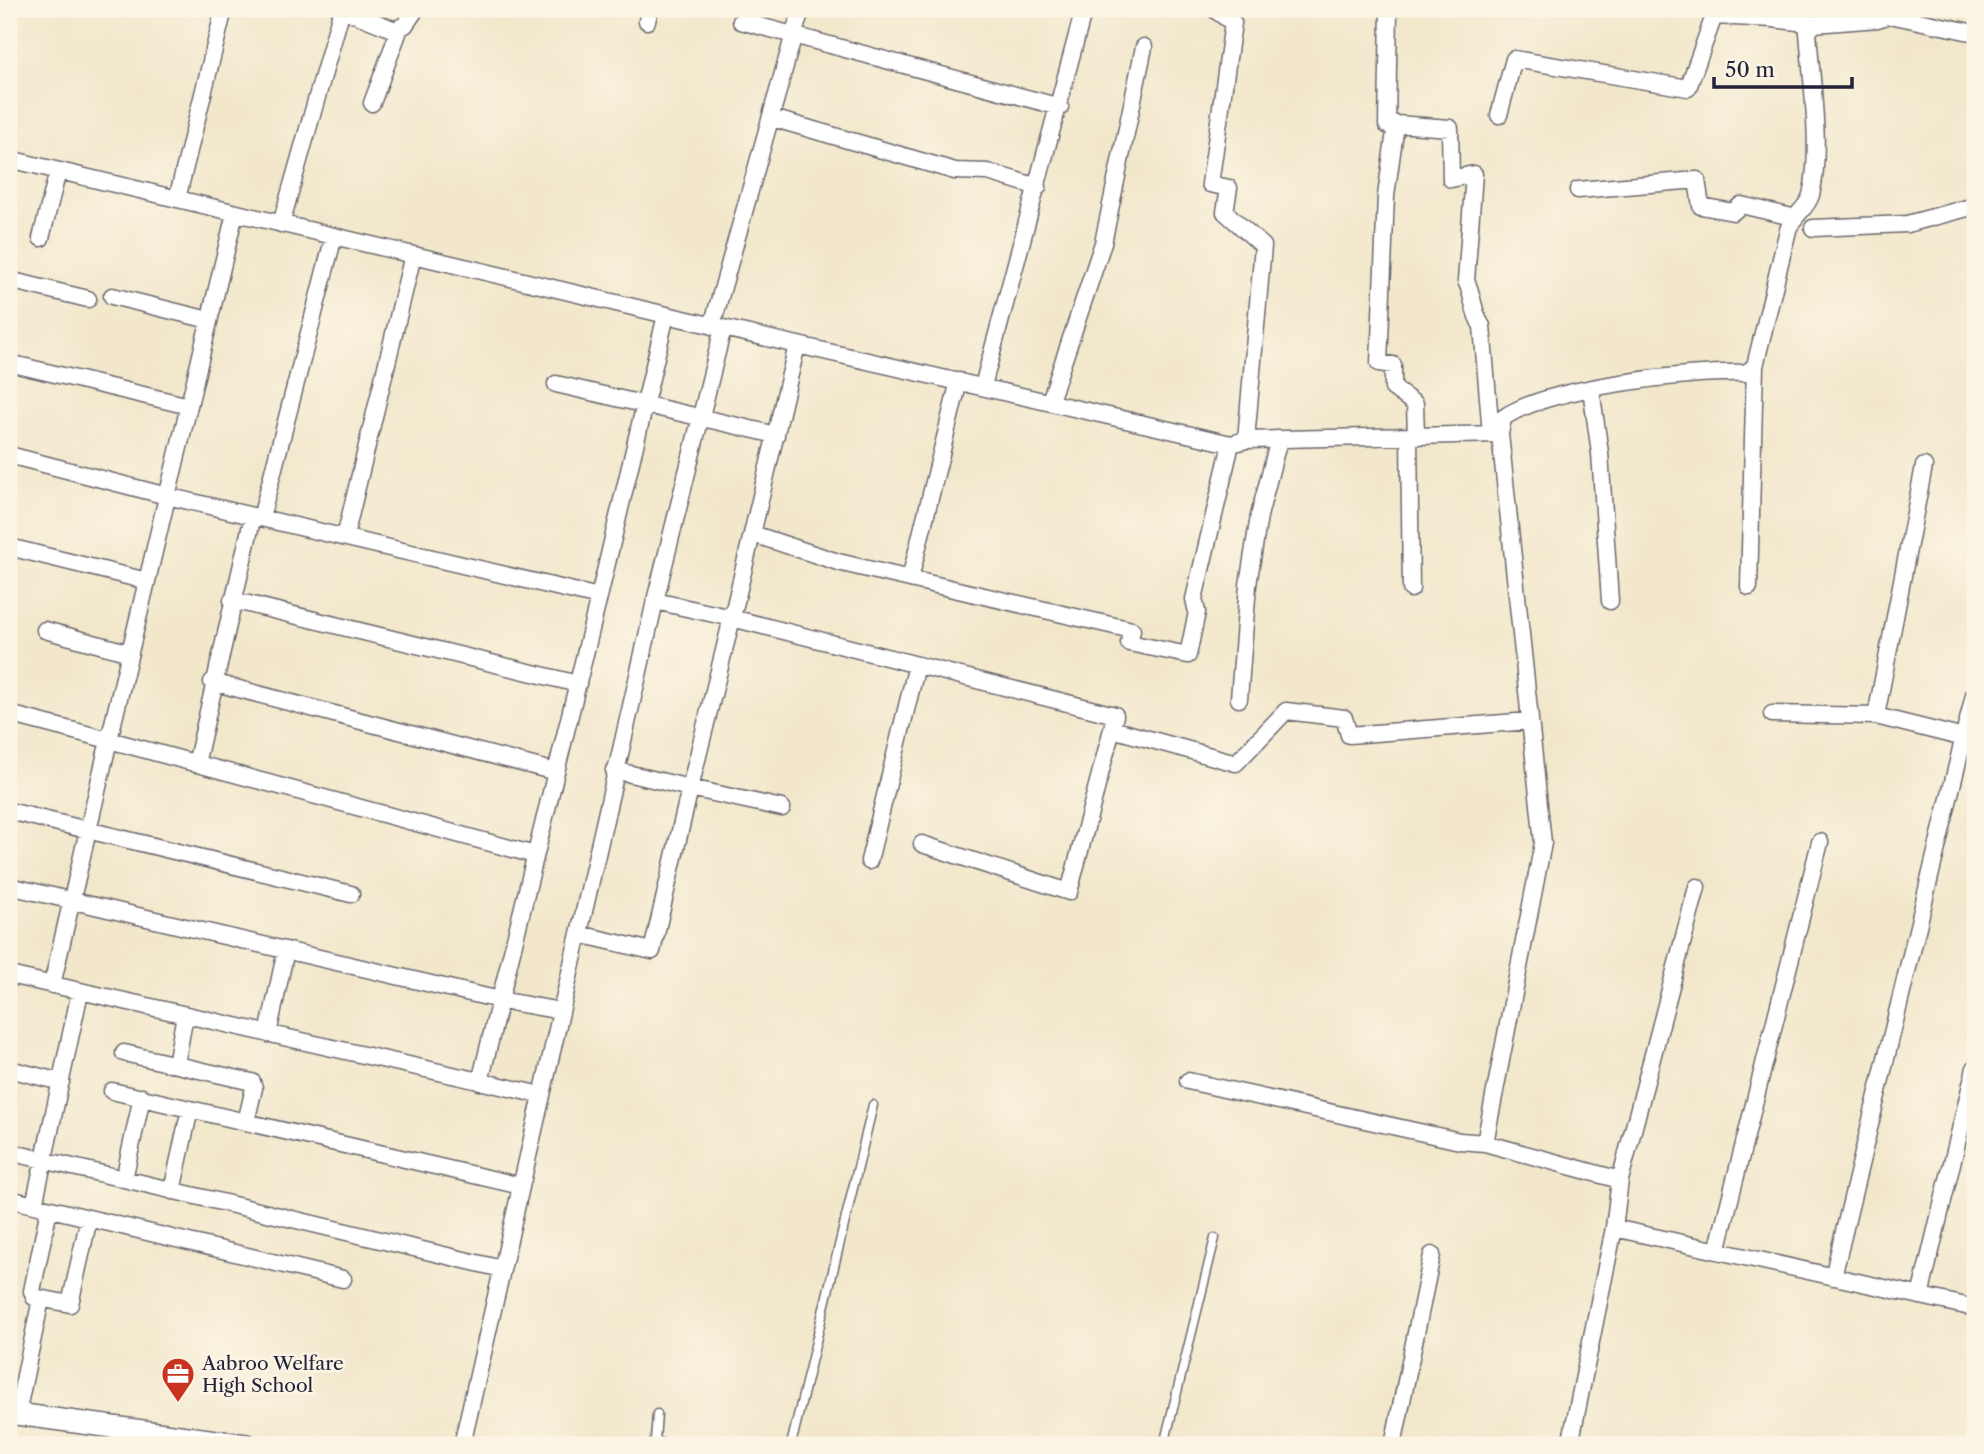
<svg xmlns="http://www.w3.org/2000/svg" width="1984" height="1454" font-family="'Libre Caslon Text',serif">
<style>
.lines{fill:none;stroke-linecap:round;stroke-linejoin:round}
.service-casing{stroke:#6b676d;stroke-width:11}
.minor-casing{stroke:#6b676d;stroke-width:19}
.tertiary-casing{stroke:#6b676d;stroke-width:24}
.service{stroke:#fff;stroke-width:8}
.minor{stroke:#fff;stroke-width:16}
.tertiary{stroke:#fff;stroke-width:21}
.labels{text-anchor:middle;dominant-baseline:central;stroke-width:5;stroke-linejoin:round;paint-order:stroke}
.poi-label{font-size:19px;fill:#22223b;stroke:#fcf5e5;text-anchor:start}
</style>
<rect width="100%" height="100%" fill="#fcf5e5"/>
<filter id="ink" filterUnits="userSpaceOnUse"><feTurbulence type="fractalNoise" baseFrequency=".0143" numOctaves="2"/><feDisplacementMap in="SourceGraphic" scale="14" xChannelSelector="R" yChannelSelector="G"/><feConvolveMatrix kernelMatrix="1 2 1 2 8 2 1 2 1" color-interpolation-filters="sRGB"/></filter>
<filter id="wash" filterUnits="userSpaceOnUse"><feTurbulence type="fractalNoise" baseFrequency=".00686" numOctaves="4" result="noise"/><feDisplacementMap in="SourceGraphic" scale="28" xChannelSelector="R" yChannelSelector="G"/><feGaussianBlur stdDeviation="1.57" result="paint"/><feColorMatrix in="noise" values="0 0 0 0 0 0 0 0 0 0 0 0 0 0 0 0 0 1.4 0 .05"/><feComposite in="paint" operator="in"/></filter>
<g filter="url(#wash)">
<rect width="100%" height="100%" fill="#f2e7cb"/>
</g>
<g filter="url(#ink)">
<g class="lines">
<defs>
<path id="service" d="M 657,1414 L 655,1440 L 666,1445
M 791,1445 L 873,1105
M 1164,1445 L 1215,1238"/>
<path id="minor" d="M 1214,9 L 1233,23 L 1210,184 L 1229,188 L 1225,212 L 1263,246 L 1246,440
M 1389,9 L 1387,125 L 1396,124 L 1386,196 L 1379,363 L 1393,365 L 1393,388 L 1415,404 L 1416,436
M 1773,19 L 1814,24
M 647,21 L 650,9
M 741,21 L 1060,107
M 372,103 L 400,28
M 1499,115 L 1514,59 L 1688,88 L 1714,16 L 1773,19 L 1773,9
M 772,118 L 955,171 L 988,172 L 1038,187
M 1396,124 L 1450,128 L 1451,179 L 1474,174 L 1466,281 C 1474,296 1472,312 1482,326 L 1491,434
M 9,159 L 675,317 L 1231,444 L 1246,440 L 1500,434
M 1578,190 L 1697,180 L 1701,206 L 1733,212 L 1741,205 L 1792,217
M 177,199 L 224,9
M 281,224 L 342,9 L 395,30 L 405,25 L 416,9
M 1813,228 L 1907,224 L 1975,206
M 41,238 L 58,171
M 9,280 L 88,299
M 112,296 L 209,320
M 712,326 L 801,9
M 797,345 L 732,618 L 1115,715 L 1112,729 L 1236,763 L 1286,711 L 1344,718 L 1349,735 L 1530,721
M 9,363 L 189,406
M 556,384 L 776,435
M 983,386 L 1084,9
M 1591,389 L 1600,453 L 1610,601
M 1050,401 L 1103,243 L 1144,47
M 1409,436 L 1411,589
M 9,455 L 167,496 L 599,597 L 666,315
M 1924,466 L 1876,716 L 1964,738
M 261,518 L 334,236
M 753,534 L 838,562 L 910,579 L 959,381
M 345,537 L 413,255
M 9,547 L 147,581
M 910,579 L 1132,630 L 1129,643 L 1188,655 L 1197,612 L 1194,599 L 1231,444
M 1749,587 L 1755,366 L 1788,230 C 1793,215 1807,209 1811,195 C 1822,152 1811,77 1808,32 L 1814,24 L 1878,19 L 1890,15 L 1975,33
M 232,600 L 578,684
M 45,630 L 130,653
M 212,682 L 556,772
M 1239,699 L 1248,585 L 1259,516 L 1279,439
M 9,714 L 109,740 L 235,213
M 1772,714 L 1876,716
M 196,764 L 253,516
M 614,770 L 690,788 L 732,618 L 655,601 L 723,328
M 9,811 L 351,894
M 922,844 L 1069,892 L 1112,729
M 869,861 L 917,665
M 9,886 L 500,1000 L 480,1082
M 579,934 L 652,951 L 690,788 L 782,808
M 9,975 L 541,1095
M 52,985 L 109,740 L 535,855
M 561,1011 L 500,1000 L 599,597
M 268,1034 L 286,950
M 124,1053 L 252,1082 L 254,1088 L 246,1122
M 176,1064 L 185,1015
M 9,1069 L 61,1082
M 1188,1081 L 1460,1141 L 1485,1143 L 1620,1180 L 1614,1228 L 1975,1308
M 112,1091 L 521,1186
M 1485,1143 L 1543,843 L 1500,434 L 1503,418 C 1547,387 1690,371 1746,373 L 1755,366
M 9,1152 L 124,1179 L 142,1097
M 124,1179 L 502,1269
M 1620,1180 L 1697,887
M 172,1191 L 190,1109
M 9,1199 L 343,1279
M 34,1205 L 80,992
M 49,1209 L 32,1291 L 34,1297 L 70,1304 L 89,1218
M 1717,1251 L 1820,842
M 1833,1277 L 1975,691
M 1920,1296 L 1975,1068
M 17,1414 L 41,1299
M 462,1445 L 655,601
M 1393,1445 L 1432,1255
M 1570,1445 L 1614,1228"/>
<path id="tertiary" d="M 9,1413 L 246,1445"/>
</defs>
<!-- service casing -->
<use href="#service" class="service-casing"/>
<!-- minor casing -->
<use href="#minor" class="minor-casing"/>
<!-- tertiary casing -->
<use href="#tertiary" class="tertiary-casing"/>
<!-- service -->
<use href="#service" class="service"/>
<!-- minor -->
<use href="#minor" class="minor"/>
<!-- tertiary -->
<use href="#tertiary" class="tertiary"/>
</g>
</g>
<!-- icons -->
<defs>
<symbol id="office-pin" viewBox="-11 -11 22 30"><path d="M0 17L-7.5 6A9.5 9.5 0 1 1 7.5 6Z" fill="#c8321e" stroke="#fcf5e5"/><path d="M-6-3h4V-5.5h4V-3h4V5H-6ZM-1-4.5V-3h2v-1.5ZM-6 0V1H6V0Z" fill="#fff"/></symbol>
</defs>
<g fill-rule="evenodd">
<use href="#office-pin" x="159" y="1355" width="38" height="52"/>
</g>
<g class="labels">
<!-- poi labels -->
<g class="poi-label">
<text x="202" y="1363">Aabroo Welfare<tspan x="202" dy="22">High School</tspan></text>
</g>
</g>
<!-- margin -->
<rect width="1984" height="1454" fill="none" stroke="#fcf5e5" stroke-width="35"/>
<!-- scale -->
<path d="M1714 77v10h138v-10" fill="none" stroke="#22223b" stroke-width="3.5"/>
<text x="1725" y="77" font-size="21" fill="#22223b" stroke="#fcf5e5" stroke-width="5" paint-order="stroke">50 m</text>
</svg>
